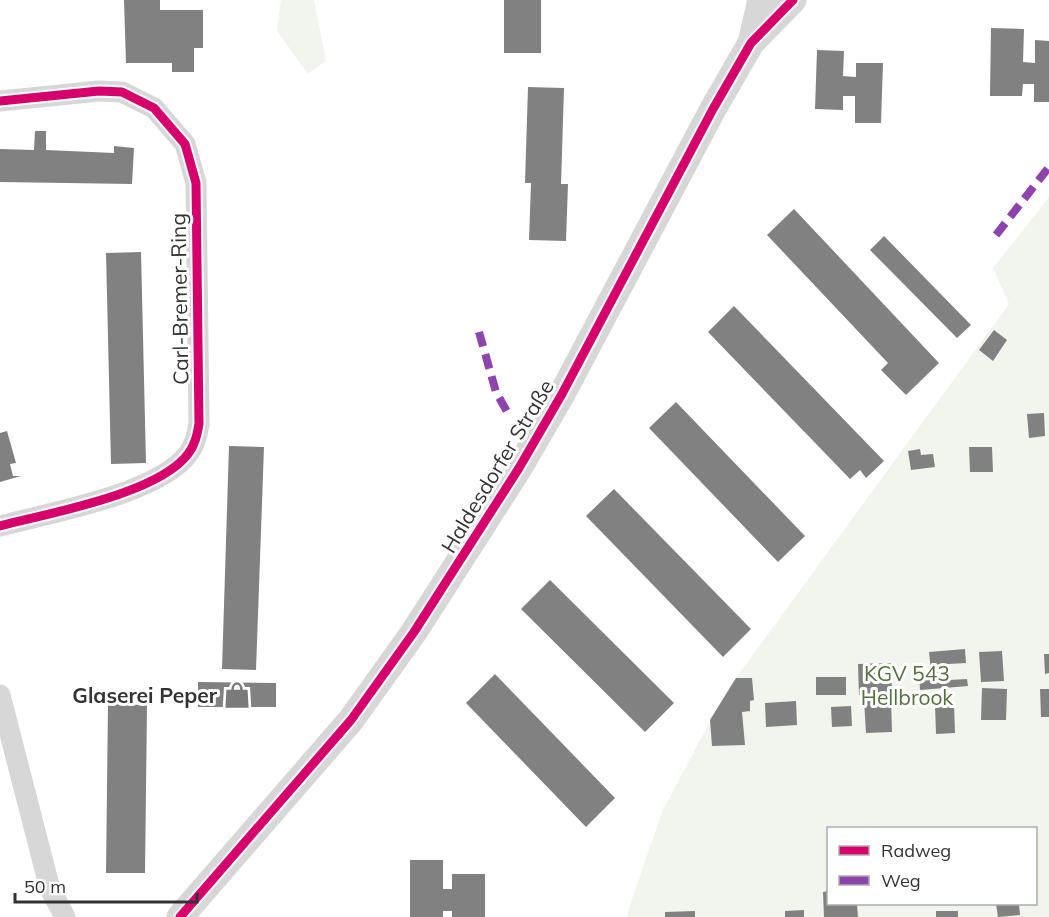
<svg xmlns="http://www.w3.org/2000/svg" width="1049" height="917" font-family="Mulish,sans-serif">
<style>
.green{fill:#f1f5ed;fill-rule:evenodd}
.building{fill:#818181}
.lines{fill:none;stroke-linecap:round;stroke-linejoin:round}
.minor{stroke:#d7d7d7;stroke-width:21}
.tertiary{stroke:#d7d7d7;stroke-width:27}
.quiet{stroke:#8e44ad;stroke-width:8;stroke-dasharray:15 8;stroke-linecap:butt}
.cycleway-casing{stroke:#fff;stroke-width:13}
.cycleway{stroke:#d6006c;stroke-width:9}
.labels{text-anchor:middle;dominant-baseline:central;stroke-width:6;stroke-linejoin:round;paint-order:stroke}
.street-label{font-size:21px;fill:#333;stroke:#fff}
.park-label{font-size:21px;fill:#56703f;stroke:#fff}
.poi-label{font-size:21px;font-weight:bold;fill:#333;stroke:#fff;text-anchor:end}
</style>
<rect width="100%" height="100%" fill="#fff"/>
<!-- green -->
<path class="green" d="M 281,0 L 314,0 L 326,61 L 308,74 L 277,31 Z
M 1049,197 L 1049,917 L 626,917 L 662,812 L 725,693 L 1009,304 L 993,268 ZM 828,828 L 1036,828 L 1036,904 L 828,904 Z"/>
<!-- building -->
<path class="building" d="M 124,0 L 160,0 L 160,10 L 203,10 L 203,48 L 194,48 L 194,72 L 172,72 L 172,63 L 126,63 Z
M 504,0 L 541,0 L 541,53 L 504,53 Z
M 991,28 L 1024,29 L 1023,62 L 1035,63 L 1035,40 L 1049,41 L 1049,102 L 1034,102 L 1034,84 L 1023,84 L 1022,96 L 990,96 Z
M 817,50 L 844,51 L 843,76 L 856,77 L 856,63 L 883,63 L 881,123 L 855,123 L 855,96 L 843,96 L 843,110 L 815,109 Z
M 528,87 L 564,88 L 561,184 L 568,184 L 566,241 L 529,240 L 531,183 L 525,183 Z
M 35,131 L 46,131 L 46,150 L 114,153 L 114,146 L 134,148 L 132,184 L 0,182 L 0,149 L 34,150 Z
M 794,209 L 939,363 L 906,395 L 881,370 L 888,363 L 767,235 Z
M 884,236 L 971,325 L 957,338 L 870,250 Z
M 141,252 L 146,463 L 111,464 L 106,253 Z
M 734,306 L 884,461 L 866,478 L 860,470 L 850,479 L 708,332 Z
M 994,330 L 1007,340 L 993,361 L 979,350 Z
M 676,402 L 805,536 L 778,562 L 649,428 Z
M 1044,413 L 1045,436 L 1029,438 L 1027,414 Z
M 7,431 L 16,463 L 10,464 L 13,476 L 21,476 L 0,482 L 0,433 Z
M 229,446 L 264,447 L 256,670 L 222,669 Z
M 969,447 L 992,447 L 993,472 L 970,472 Z
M 920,449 L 921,455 L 933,454 L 935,467 L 911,470 L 908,451 Z
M 614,489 L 751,629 L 723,657 L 586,516 Z
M 550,580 L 674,703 L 645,732 L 521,609 Z
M 965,649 L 966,663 L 948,664 L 949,680 L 967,679 L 968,686 L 920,690 L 919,672 L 931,671 L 929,652 Z
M 1002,651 L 1004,681 L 981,682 L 979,652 Z
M 1044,654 L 1049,654 L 1049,673 L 1045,674 Z
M 891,663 L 892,694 L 859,695 L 858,664 Z
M 495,674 L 615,798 L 586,827 L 466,703 Z
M 816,677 L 846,677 L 846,695 L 816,695 Z
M 736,678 L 752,678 L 754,700 L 750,701 L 750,711 L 742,712 L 745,745 L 712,746 L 710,720 Z
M 198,682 L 276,683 L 276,707 L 198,707 Z
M 982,688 L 1007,689 L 1006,720 L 981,720 Z
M 1040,689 L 1049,689 L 1049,717 L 1041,717 Z
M 891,699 L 892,732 L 866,733 L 864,700 Z
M 796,701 L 797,725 L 766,727 L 765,703 Z
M 108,704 L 147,705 L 145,873 L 106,873 Z
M 935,704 L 954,704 L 955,733 L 936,734 Z
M 851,706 L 852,726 L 832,727 L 831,707 Z
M 410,860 L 443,860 L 443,889 L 452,889 L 452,874 L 485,874 L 485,917 L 452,917 L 452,911 L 443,911 L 443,917 L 410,917 Z
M 828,891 L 828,904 L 857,904 L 858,917 L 824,917 L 823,892 Z
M 996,904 L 1019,904 L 1020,915 L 998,917 Z
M 804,910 L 804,917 L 785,917 L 785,911 Z
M 695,911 L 695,917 L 665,917 L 665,912 Z
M 936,911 L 958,911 L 958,917 L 936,917 Z"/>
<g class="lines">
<!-- minor -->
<path class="minor" d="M 0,101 L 99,91 L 122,92 L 154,108 L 185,144 L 196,183 L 199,424 C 197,435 195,445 188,454 C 158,494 49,513 0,526
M 0,695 L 50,889 L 65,917"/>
<!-- tertiary -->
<path class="tertiary" d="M 751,43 L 761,0
M 180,917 L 351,720 L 414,632 L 519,468 L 562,394 L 713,109 L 751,43 L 793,0"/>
<!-- quiet -->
<path class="quiet" d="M 996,235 L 1049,167
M 479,332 L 496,392 L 510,417"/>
<defs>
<path id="cycleway" d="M 0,101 L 99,91 L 122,92 L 154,108 L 185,144 L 196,183 L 199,424 C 197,435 195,445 188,454 C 158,494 49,513 0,526
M 180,917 L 351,720 L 414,632 L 519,468 L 562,394 L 713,109 L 751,43 L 793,0"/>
</defs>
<!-- cycleway casing -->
<use href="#cycleway" class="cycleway-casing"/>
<!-- cycleway -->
<use href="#cycleway" class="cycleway"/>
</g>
<!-- icons -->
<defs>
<symbol id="shop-bare" viewBox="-9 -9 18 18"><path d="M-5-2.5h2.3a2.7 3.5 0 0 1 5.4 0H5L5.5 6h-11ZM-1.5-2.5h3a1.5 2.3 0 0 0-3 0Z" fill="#7a7a7a" stroke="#fff" stroke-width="2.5" paint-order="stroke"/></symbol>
</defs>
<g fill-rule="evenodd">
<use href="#shop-bare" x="218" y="676" width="38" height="38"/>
</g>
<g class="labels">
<!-- street labels -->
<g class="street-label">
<text transform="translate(179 299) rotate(-91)">Carl-Bremer-Ring</text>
<text transform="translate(497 466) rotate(-59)">Haldesdorfer Straße</text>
</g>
<!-- park labels -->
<g class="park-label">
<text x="907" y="673">KGV 543<tspan x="907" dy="24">Hellbrook</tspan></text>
</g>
<!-- poi labels -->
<g class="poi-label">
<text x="217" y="695">Glaserei Peper</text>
</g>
</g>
<!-- legend -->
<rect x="827" y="827" width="210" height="78" fill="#ffffff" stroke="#adadad" stroke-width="1.5"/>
<rect x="839" y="846" width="30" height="9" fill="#d6006c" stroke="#adadad" stroke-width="1.5"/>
<text x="881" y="857" font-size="18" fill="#333333">Radweg</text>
<rect x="839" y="876" width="30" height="9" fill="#8e44ad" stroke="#adadad" stroke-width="1.5"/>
<text x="881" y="887" font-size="18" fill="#333333">Weg</text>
<!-- scale -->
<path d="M15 893v9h182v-9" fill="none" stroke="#333333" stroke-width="3"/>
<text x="24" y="893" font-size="18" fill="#333333" stroke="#ffffff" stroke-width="4.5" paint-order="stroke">50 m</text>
</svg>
